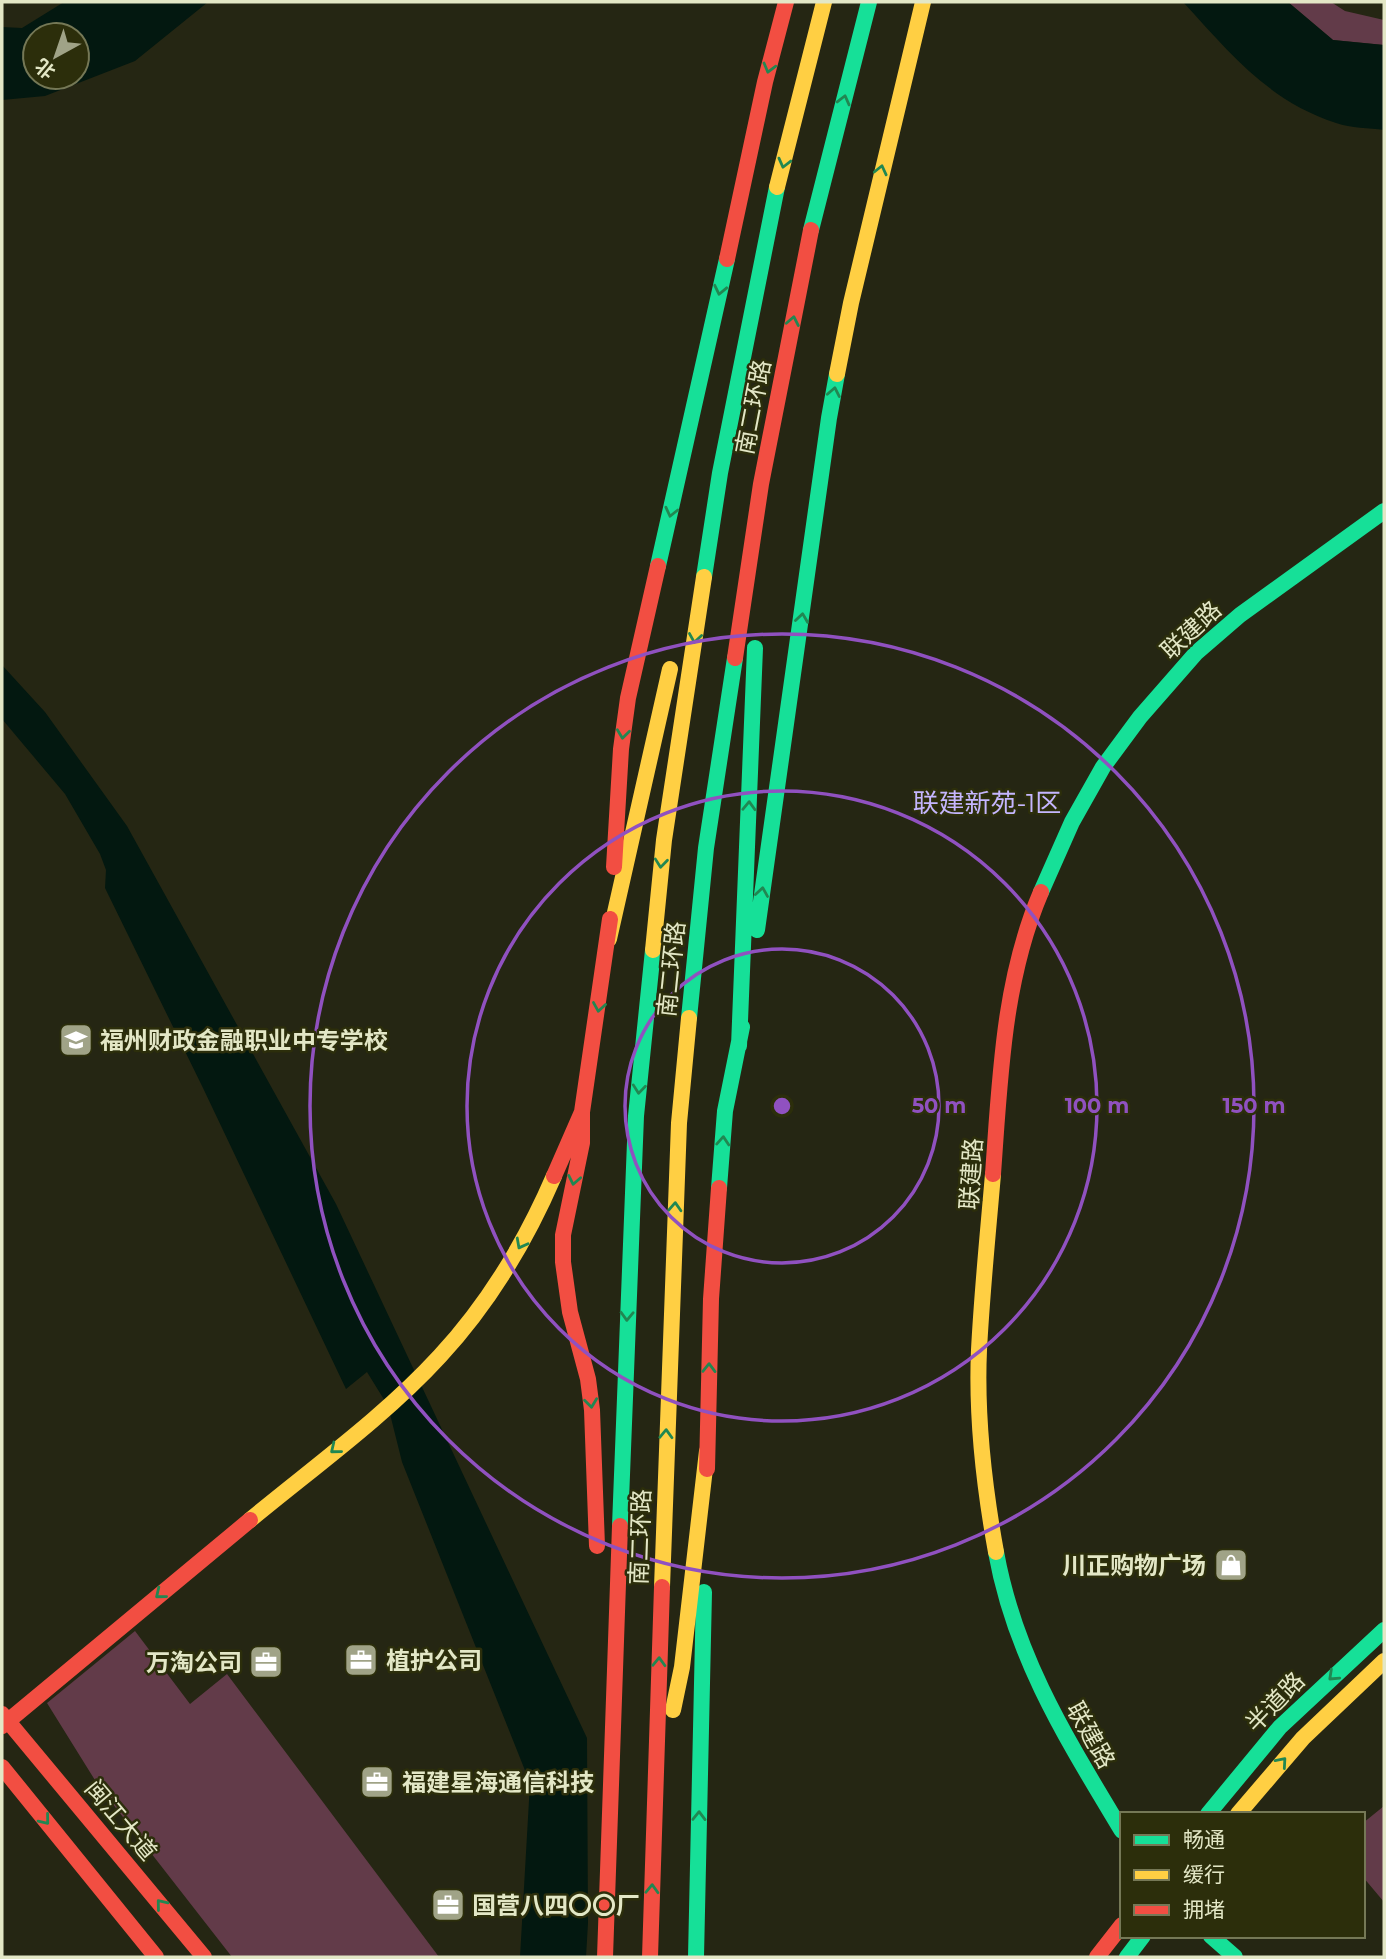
<svg xmlns="http://www.w3.org/2000/svg" width="1386" height="1959" font-family="Montserrat,'Noto Sans SC',sans-serif">
<style>
.green{fill:#623b49}
.water{fill:#031810;fill-rule:evenodd}
.lines{fill:none;stroke-linecap:round;stroke-linejoin:round}
.fast{stroke:#16e098;stroke-width:16}
.slow{stroke:#ffcf43;stroke-width:16}
.jam{stroke:#f24e42;stroke-width:16}
.oneway{stroke:#218752}
.ring{fill:none;stroke:#9051c0;stroke-width:3.5}
.labels{text-anchor:middle;dominant-baseline:central;stroke-width:5;stroke-linejoin:round;paint-order:stroke}
.street-label{font-size:24px;fill:#e3e7c6;stroke:#2c2e0b}
.poi-label{font-size:24px;font-weight:bold;fill:#e3e7c6;stroke:#2c2e0b;text-anchor:start}
.neighbourhood-label{font-size:26px;fill:#c5b6fe;stroke:#2c2e0b}
.centre{fill:#9051c0;stroke:#2c2e0b;stroke-width:3.5}
.ring-label{font-size:21px;text-anchor:middle;font-weight:bold;fill:#9051c0;stroke:#2c2e0b;stroke-width:5;stroke-linejoin:round;paint-order:stroke}
</style>
<rect width="100%" height="100%" fill="#252613"/>
<!-- green -->
<path class="green" d="M 1288,2 L 1331,2 L 1345,11 L 1384,20 L 1384,45 L 1333,40 Z
M 135,1631 L 190,1704 L 227,1674 L 439,1957 L 232,1957 L 98,1785 L 47,1703 Z
M 1384,1806 L 1384,1902 L 1363,1877 L 1363,1823 Z"/>
<!-- water -->
<path class="water" d="M 64,2 L 208,2 L 135,61 L 45,96 L 2,100 L 2,27 L 22,28 ZM 35,35 L 77,35 L 77,77 L 35,77 Z
M 1183,2 L 1288,2 L 1333,40 L 1384,45 L 1384,130 C 1369,128 1351,128 1336,123 C 1267,100 1231,54 1183,2 Z
M 2,665 L 45,712 L 127,826 L 336,1204 L 587,1738 L 588,1923 L 586,1957 L 520,1957 L 530,1783 L 402,1462 L 388,1406 L 367,1372 L 346,1389 L 203,1088 L 105,888 L 106,870 L 100,854 L 65,794 L 2,719 Z"/>
<g class="lines">
<!-- fast -->
<path class="fast" d="M 811,230 L 869,2
M 658,566 L 727,259
M 704,577 L 720,473 L 777,187
M 1041,892 L 1072,822 L 1103,767 L 1140,717 L 1196,653 L 1240,615 L 1384,511
M 757,930 L 829,418 L 837,374
M 689,1018 L 706,848 L 735,658
M 739,1046 L 755,648
M 719,1188 L 725,1111 L 742,1027
M 620,1526 L 636,1116 L 653,950
M 996,1552 C 1015,1658 1068,1741 1122,1831
M 1208,1814 L 1280,1727 L 1384,1630
M 1211,1936 L 1235,1957
M 696,1957 L 704,1592
M 1127,1957 L 1143,1936"/>
<!-- slow -->
<path class="slow" d="M 777,187 L 824,2
M 837,374 L 851,303 L 923,2
M 609,939 L 670,669
M 653,950 L 664,840 L 704,577
M 993,1174 C 988,1233 982,1291 979,1350 C 976,1417 984,1486 996,1552
M 250,1520 C 314,1467 384,1417 440,1356 C 489,1303 526,1241 554,1176
M 662,1587 L 679,1123 L 689,1018
M 673,1710 L 682,1667 L 707,1451
M 1238,1814 L 1303,1738 L 1384,1661"/>
<!-- jam -->
<path class="jam" d="M 727,259 L 765,82 L 786,2
M 735,658 L 761,484 L 811,230
M 614,867 L 621,749 L 628,698 L 658,566
M 582,1112 L 582,1143 L 563,1235 L 563,1262 L 570,1312 L 588,1379 L 592,1410 L 597,1546
M 993,1174 C 1000,1079 1003,981 1041,892
M 554,1176 L 582,1112 L 610,919
M 707,1469 L 711,1299 L 719,1188
M 2,1714 L 204,1957
M 2,1726 L 250,1520
M 2,1767 L 156,1957
M 605,1957 L 620,1526
M 650,1957 L 662,1587
M 1097,1957 L 1122,1925"/>
</g>
<!-- one-way arrows -->
<defs><path id="oneway-chevron" d="M-2-3.5L2.5 0L-2 3.5" fill="none" stroke-width="1.6" stroke-linecap="round" stroke-linejoin="round" transform="scale(1.75)"/></defs>
<g class="oneway">
<use href="#oneway-chevron" transform="translate(769 68) rotate(105)"/>
<use href="#oneway-chevron" transform="translate(844 100) rotate(-76)"/>
<use href="#oneway-chevron" transform="translate(784 163) rotate(104)"/>
<use href="#oneway-chevron" transform="translate(881 170) rotate(-77)"/>
<use href="#oneway-chevron" transform="translate(720 290) rotate(102)"/>
<use href="#oneway-chevron" transform="translate(793 321) rotate(-79)"/>
<use href="#oneway-chevron" transform="translate(834 392) rotate(-79)"/>
<use href="#oneway-chevron" transform="translate(671 512) rotate(103)"/>
<use href="#oneway-chevron" transform="translate(802 618) rotate(-82)"/>
<use href="#oneway-chevron" transform="translate(695 638) rotate(99)"/>
<use href="#oneway-chevron" transform="translate(623 734) rotate(97)"/>
<use href="#oneway-chevron" transform="translate(749 806) rotate(-88)"/>
<use href="#oneway-chevron" transform="translate(661 863) rotate(96)"/>
<use href="#oneway-chevron" transform="translate(762 892) rotate(-81)"/>
<use href="#oneway-chevron" transform="translate(599 1007) rotate(99)"/>
<use href="#oneway-chevron" transform="translate(639 1089) rotate(96)"/>
<use href="#oneway-chevron" transform="translate(723 1141) rotate(-86)"/>
<use href="#oneway-chevron" transform="translate(574 1180) rotate(101)"/>
<use href="#oneway-chevron" transform="translate(675 1207) rotate(-87)"/>
<use href="#oneway-chevron" transform="translate(521 1244) rotate(118)"/>
<use href="#oneway-chevron" transform="translate(627 1316) rotate(92)"/>
<use href="#oneway-chevron" transform="translate(709 1368) rotate(-89)"/>
<use href="#oneway-chevron" transform="translate(591 1403) rotate(83)"/>
<use href="#oneway-chevron" transform="translate(666 1434) rotate(-88)"/>
<use href="#oneway-chevron" transform="translate(335 1449) rotate(141)"/>
<use href="#oneway-chevron" transform="translate(160 1594) rotate(141)"/>
<use href="#oneway-chevron" transform="translate(659 1662) rotate(-88)"/>
<use href="#oneway-chevron" transform="translate(1333 1676) rotate(137)"/>
<use href="#oneway-chevron" transform="translate(1282 1762) rotate(-49)"/>
<use href="#oneway-chevron" transform="translate(699 1816) rotate(-89)"/>
<use href="#oneway-chevron" transform="translate(45 1820) rotate(51)"/>
<use href="#oneway-chevron" transform="translate(652 1889) rotate(-88)"/>
<use href="#oneway-chevron" transform="translate(161 1904) rotate(-129)"/>
</g>
<!-- distance rings -->
<g class="ring">
<circle cx="782" cy="1106" r="157"/>
<circle cx="782" cy="1106" r="315"/>
<circle cx="782" cy="1106" r="472"/>
</g>
<!-- icons -->
<defs>
<symbol id="school-square" viewBox="-11 -11 22 22"><rect x="-9" y="-9" width="18" height="18" rx="4" fill="#a0a387" stroke="#2c2e0b"/><path d="M0-5L7-2L0 1L-7-2ZM-4 1L0 2.5L4 1V4Q0 6-4 4Z" fill="#fff"/></symbol>
<symbol id="shop-square" viewBox="-11 -11 22 22"><rect x="-9" y="-9" width="18" height="18" rx="4" fill="#a0a387" stroke="#2c2e0b"/><path d="M-5-2.5h2.3a2.7 3.5 0 0 1 5.4 0H5L5.5 6h-11ZM-1.5-2.5h3a1.5 2.3 0 0 0-3 0Z" fill="#fff"/></symbol>
<symbol id="office-square" viewBox="-11 -11 22 22"><rect x="-9" y="-9" width="18" height="18" rx="4" fill="#a0a387" stroke="#2c2e0b"/><path d="M-6-3h4V-5.5h4V-3h4V5H-6ZM-1-4.5V-3h2v-1.5ZM-6 0V1H6V0Z" fill="#fff"/></symbol>
</defs>
<g fill-rule="evenodd">
<use href="#school-square" x="57" y="1021" width="38" height="38"/>
<use href="#shop-square" x="1212" y="1546" width="38" height="38"/>
<use href="#office-square" x="342" y="1641" width="38" height="38"/>
<use href="#office-square" x="247" y="1643" width="38" height="38"/>
<use href="#office-square" x="358" y="1763" width="38" height="38"/>
<use href="#office-square" x="429" y="1886" width="38" height="38"/>
</g>
<g class="labels">
<!-- street labels -->
<g class="street-label">
<text transform="translate(753 407) rotate(-79)">南二环路</text>
<text transform="translate(1191 630) rotate(-43)">联建路</text>
<text transform="translate(671 969) rotate(-84)">南二环路</text>
<text transform="translate(971 1174) rotate(-86)">联建路</text>
<text transform="translate(640 1537) rotate(-88)">南二环路</text>
<text transform="translate(1275 1702) rotate(-46)">半道路</text>
<text transform="translate(1091 1735) rotate(61)">联建路</text>
<text transform="translate(121 1820) rotate(50)">闽江大道</text>
</g>
<!-- poi labels -->
<g class="poi-label">
<text x="100" y="1040">福州财政金融职业中专学校</text>
<text x="1206" y="1565" text-anchor="end">川正购物广场</text>
<text x="386" y="1660">植护公司</text>
<text x="242" y="1662" text-anchor="end">万淘公司</text>
<text x="402" y="1782">福建星海通信科技</text>
<text x="472" y="1905">国营八四〇〇厂</text>
</g>
<!-- neighbourhood labels -->
<g class="neighbourhood-label">
<text x="987" y="803">联建新苑-1区</text>
</g>
</g>
<circle cx="782" cy="1106" r="10" class="centre"/>
<g class="ring-label">
<text x="939" y="1113">50 m</text>
<text x="1097" y="1113">100 m</text>
<text x="1254" y="1113">150 m</text>
</g>
<!-- border -->
<rect width="1386" height="1959" fill="none" stroke="#e3e7c6" stroke-width="7"/>
<!-- legend -->
<rect x="1120" y="1812" width="245" height="126" fill="#2c2e0b" stroke="#757856" stroke-width="2"/>
<rect x="1134" y="1835" width="35" height="10" fill="#16e098" stroke="#757856" stroke-width="2"/>
<text x="1183" y="1847" font-size="21" fill="#e3e7c6">畅通</text>
<rect x="1134" y="1870" width="35" height="10" fill="#ffcf43" stroke="#757856" stroke-width="2"/>
<text x="1183" y="1882" font-size="21" fill="#e3e7c6">缓行</text>
<rect x="1134" y="1905" width="35" height="10" fill="#f24e42" stroke="#757856" stroke-width="2"/>
<text x="1183" y="1917" font-size="21" fill="#e3e7c6">拥堵</text>
<!-- north arrow -->
<g transform="translate(56 56) rotate(220)"><circle r="33" fill="#2c2e0b" stroke="#757856" stroke-width="2"/>
<path d="M0-5L12 26L0 18L-12 26Z" fill="#a0a387"/>
<text y="-10" font-size="19" font-weight="bold" text-anchor="middle" fill="#e3e7c6">北</text>
</g>
</svg>
